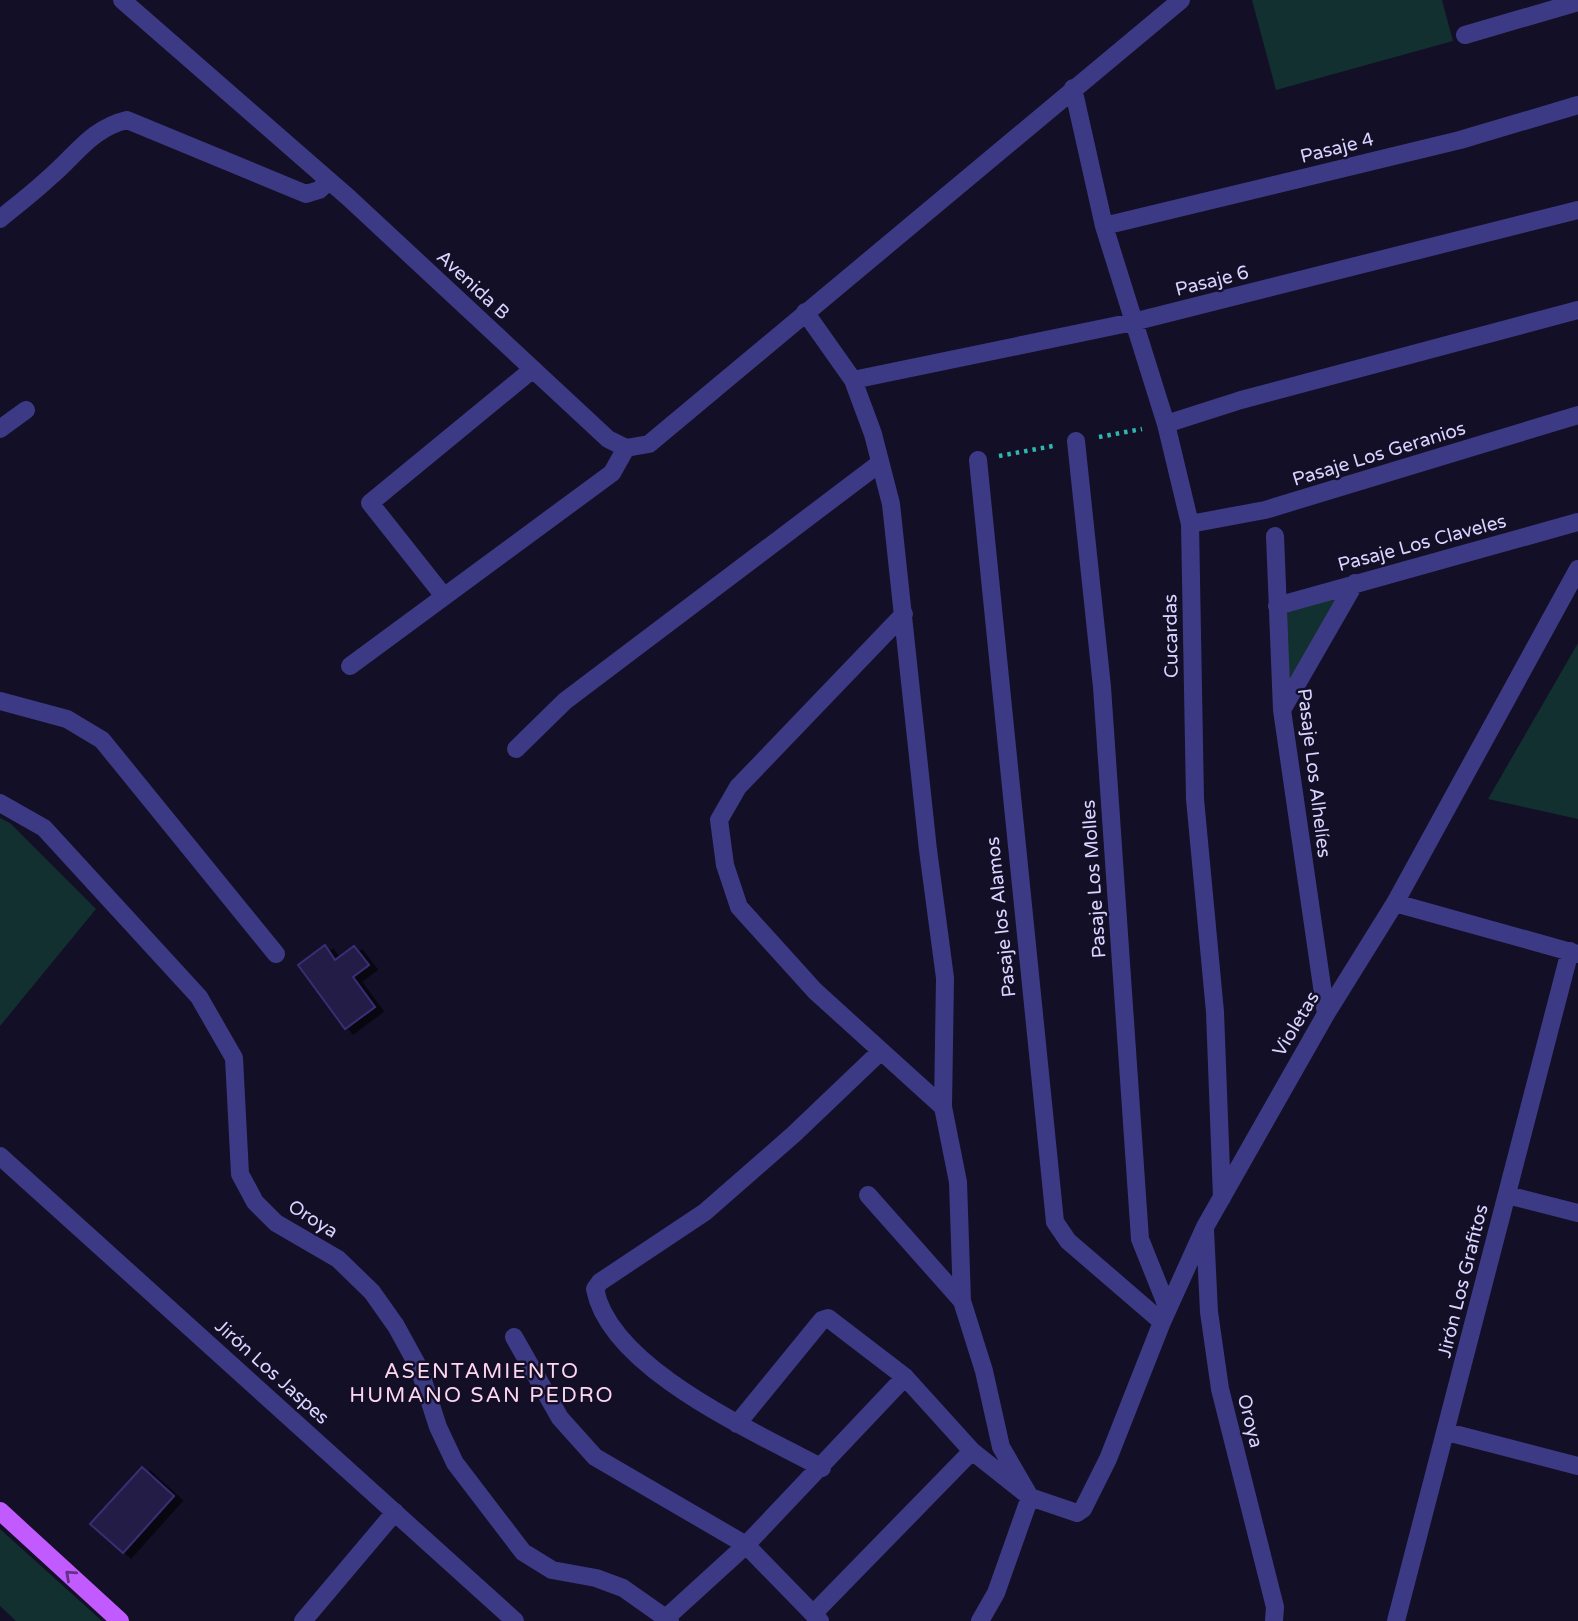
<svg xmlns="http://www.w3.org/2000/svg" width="1578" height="1621" font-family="'Varela Round',sans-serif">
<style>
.green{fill:#12302f}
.building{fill:#241b47;stroke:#3b2d73;stroke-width:2;filter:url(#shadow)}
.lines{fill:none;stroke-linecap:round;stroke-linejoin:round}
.path{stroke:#2fb8b0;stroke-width:4.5;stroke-dasharray:3.5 5;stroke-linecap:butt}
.service{stroke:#3d3a85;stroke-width:18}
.minor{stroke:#3d3a85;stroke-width:18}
.primary{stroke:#c25bff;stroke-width:18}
.oneway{stroke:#623188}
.labels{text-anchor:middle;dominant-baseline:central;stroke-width:5;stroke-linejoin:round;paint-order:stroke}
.street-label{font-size:19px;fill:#d9d4ff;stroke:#130f26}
.neighbourhood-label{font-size:21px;letter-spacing:2px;fill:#ffd6f0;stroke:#130f26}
</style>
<defs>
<filter id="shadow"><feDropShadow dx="8" dy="4.5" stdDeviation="0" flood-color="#0009"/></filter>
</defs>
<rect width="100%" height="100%" fill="#130f26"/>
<!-- green -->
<path class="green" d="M 1252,0 L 1442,0 L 1453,41 L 1276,90 Z
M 1340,596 L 1289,680 L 1281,612 Z
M 1578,643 L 1578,819 L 1488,799 Z
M 0,818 L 10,823 L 96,909 L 0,1026 Z
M 0,1529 L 102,1621 L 16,1621 L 0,1606 Z"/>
<!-- building -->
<path class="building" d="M 325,945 L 335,960 L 354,946 L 369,965 L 353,977 L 375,1007 L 345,1029 L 298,965 Z
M 142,1467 L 174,1496 L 123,1553 L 90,1524 Z"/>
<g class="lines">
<!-- path -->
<path class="path" d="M 1099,437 L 1142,429
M 999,456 L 1053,446"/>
<!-- service -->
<path class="service" d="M 350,666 L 612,473 L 626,448
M 0,701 L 67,719 L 102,740 L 276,954
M 516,749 L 565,701 L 880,463"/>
<!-- minor -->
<path class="minor" d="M 122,0 L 349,198 L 608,439 L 626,448 L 649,444 L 1181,0
M 1465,35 L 1578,2
M 1073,88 L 1104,226 L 1166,424 L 1190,524 L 1195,799 L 1215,1012 L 1222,1198
M 0,219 C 17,205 34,192 50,177 C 76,155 92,128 127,120 L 306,194 L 319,190 L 329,181
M 1104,226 L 1460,140 L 1578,105
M 805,312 L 853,380 L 873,434 L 891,504 L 928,850 L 945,978 L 943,1107 L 958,1182 L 962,1301 L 984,1371 L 1001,1447 L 1030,1497 L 996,1593 L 980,1621
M 853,380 L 1133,322 L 1578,210
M 1166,424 L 1241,400 L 1578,310
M 0,429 L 26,410
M 1076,441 L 1102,687 L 1140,1239 L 1168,1309
M 978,460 L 1055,1222 L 1068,1241 L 1162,1322
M 1190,524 L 1265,510 L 1578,415
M 1275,536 L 1282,710 L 1326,1014
M 443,595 L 370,503 L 533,369
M 1277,606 L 1578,522
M 904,614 L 738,787 L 719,820 L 725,865 L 739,907 L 815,991 L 943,1107
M 1282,710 L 1355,583
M 0,803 L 44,828 L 199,997 L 234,1058 L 240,1174 L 255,1202 L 276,1223 L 338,1259 L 372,1292 L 396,1326 L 419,1368 L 438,1427 L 455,1463 L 523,1552 L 552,1570 L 596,1578 L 623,1588 L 670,1621
M 1395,903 L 1578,954
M 0,1156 L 515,1621
M 868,1195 L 962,1301
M 1507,1195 L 1578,1213
M 1205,1230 L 1209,1312 L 1220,1389 L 1275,1607 L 1274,1621
M 514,1337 L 560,1418 L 595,1457 L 746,1545 L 820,1621
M 737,1424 L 822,1320 L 828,1318 L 905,1377 L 972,1451 L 1030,1497 L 1077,1513 L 1083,1509 L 1108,1459 L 1162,1322 L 1205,1227 L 1326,1014 L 1395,903 L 1578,569
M 1447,1432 L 1578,1466
M 822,1468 C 756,1432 610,1369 595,1289 L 600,1282 L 705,1212 L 793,1135 L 880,1052
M 813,1614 L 972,1451
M 666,1618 L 746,1545 L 905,1377
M 303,1621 L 395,1512
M 1396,1621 L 1570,951"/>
<!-- primary -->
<path class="primary" d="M 0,1511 L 120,1621"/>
</g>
<!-- one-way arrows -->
<defs><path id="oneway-chevron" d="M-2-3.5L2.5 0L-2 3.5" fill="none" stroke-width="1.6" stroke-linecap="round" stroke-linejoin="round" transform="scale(1.75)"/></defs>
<use class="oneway" href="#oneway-chevron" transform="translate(70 1575) rotate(-138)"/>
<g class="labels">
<!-- street labels -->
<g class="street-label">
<text transform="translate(1337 148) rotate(-14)">Pasaje 4</text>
<text transform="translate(1212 281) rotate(-14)">Pasaje 6</text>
<text transform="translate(473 285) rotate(43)">Avenida B</text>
<text transform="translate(1379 454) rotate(-17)">Pasaje Los Geranios</text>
<text transform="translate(1422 543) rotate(-15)">Pasaje Los Claveles</text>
<text transform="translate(1171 636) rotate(-91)">Cucardas</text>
<text transform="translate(1314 773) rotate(83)">Pasaje Los Alhelíes</text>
<text transform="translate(1094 879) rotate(-94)">Pasaje Los Molles</text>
<text transform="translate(1001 917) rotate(-96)">Pasaje los Alamos</text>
<text transform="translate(1296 1024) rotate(-59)">Violetas</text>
<text transform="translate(313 1219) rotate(32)">Oroya</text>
<text transform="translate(1463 1281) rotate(-76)">Jirón Los Grafitos</text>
<text transform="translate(272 1372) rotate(42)">Jirón Los Jaspes</text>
<text transform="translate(1250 1421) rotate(76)">Oroya</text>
</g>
<!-- neighbourhood labels -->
<g class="neighbourhood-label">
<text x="482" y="1371">ASENTAMIENTO<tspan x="482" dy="24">HUMANO SAN PEDRO</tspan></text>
</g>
</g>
</svg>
